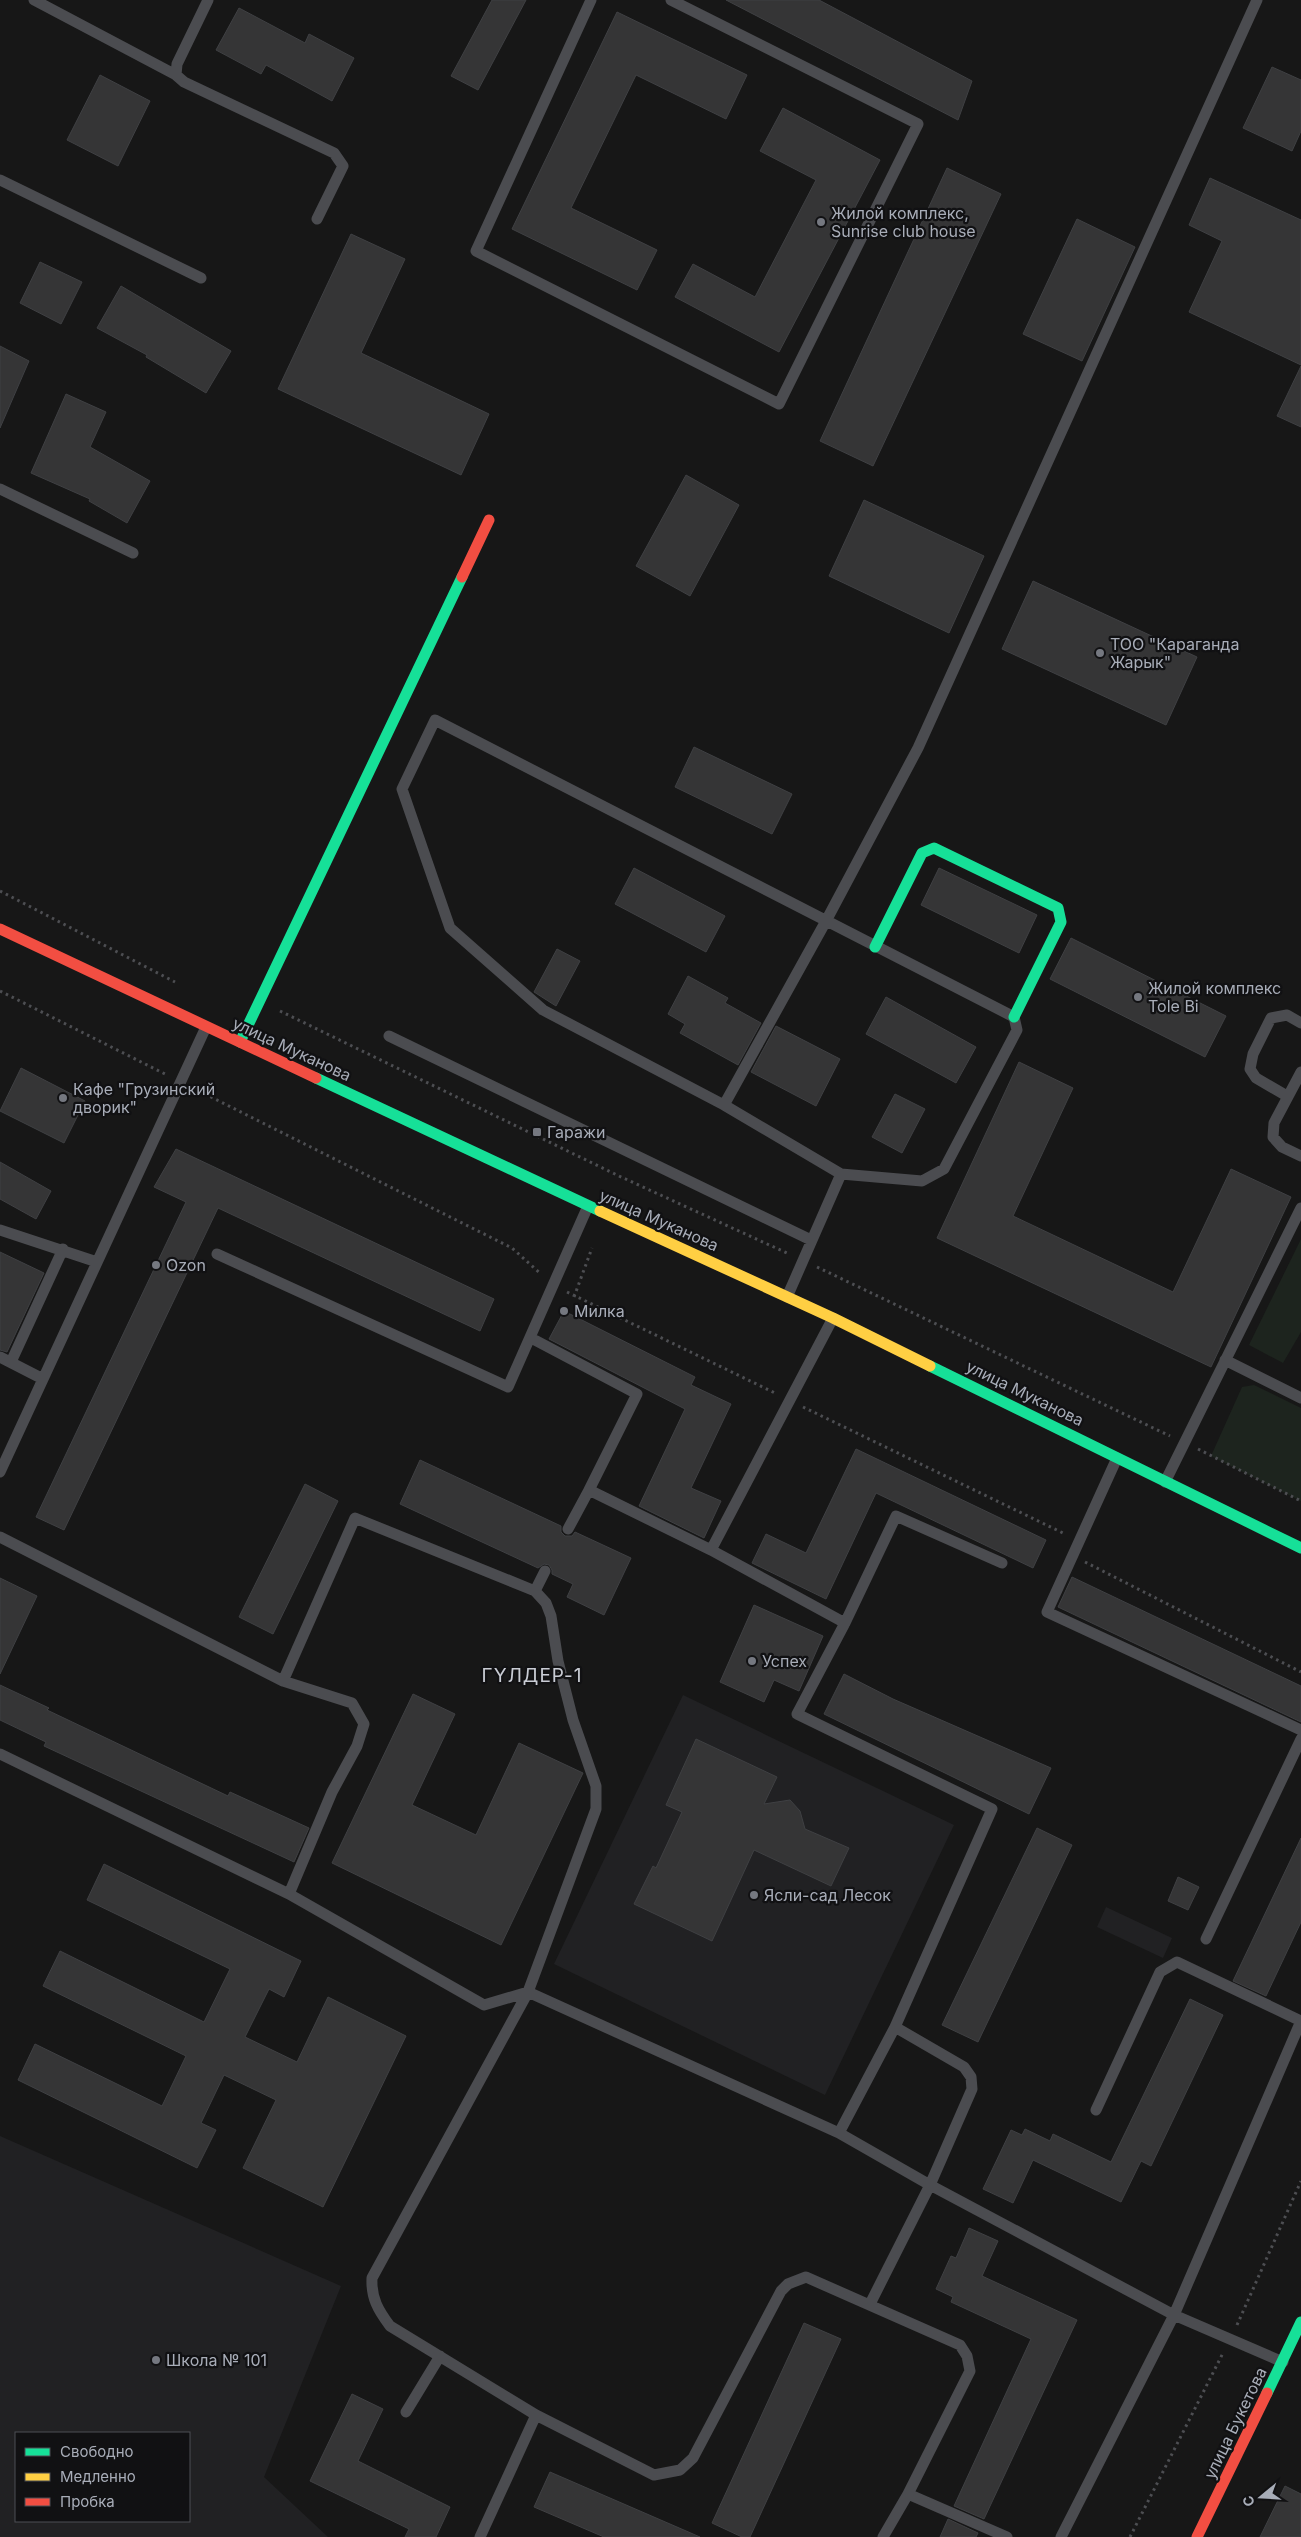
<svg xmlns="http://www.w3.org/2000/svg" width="1301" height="2537" font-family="Inter,sans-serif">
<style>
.built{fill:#212123;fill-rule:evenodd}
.green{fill:#1d241e}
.building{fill:#353536;stroke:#3f4043}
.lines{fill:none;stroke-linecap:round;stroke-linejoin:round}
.path{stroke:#4d4e52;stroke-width:3;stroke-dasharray:2.5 4;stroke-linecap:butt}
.lane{stroke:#4b4c50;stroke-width:11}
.fast{stroke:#16e098;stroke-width:11}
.slow{stroke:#ffcf43;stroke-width:11}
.jam{stroke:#f24e42;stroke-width:11}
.poi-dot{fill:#757880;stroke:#111113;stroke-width:2}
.labels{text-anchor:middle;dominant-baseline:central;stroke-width:4.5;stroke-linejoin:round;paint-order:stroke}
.poi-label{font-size:16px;fill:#a8adb8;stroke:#111113;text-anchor:start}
.street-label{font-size:16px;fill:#a8adb8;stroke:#111113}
.quarter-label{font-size:19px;letter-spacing:1px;fill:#c9ccd4;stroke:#111113}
</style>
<rect width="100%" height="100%" fill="#171717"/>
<!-- built -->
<path class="built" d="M 683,1695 L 954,1825 L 825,2095 L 554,1964 Z
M 1106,1907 L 1172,1938 L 1163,1958 L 1097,1927 Z
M 0,2136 L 341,2286 L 264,2477 L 328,2537 L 0,2537 ZM 16,2433 L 189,2433 L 189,2521 L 16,2521 Z"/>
<!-- green -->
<path class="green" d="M 1301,1239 L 1301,1332 L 1283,1363 L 1249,1345 Z
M 1254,1385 L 1301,1408 L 1301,1501 L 1211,1456 L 1242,1387 Z"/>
<!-- building -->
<path class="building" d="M 492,0 L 526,0 L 478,90 L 451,76 Z
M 726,0 L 819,0 L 972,81 L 958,120 Z
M 239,8 L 305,43 L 309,34 L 354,58 L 332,101 L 266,65 L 261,74 L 216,50 Z
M 617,12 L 747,75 L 726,119 L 636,75 L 571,208 L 657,250 L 637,290 L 512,229 Z
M 1272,67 L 1301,80 L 1301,131 L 1292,151 L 1243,128 Z
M 100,75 L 150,101 L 118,166 L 67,140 Z
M 783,108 L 880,160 L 779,352 L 675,297 L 693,264 L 755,297 L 816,180 L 760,151 Z
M 947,168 L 1001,194 L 873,466 L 820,441 Z
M 1210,178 L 1301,220 L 1301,365 L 1189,312 L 1222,241 L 1189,225 Z
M 1077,219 L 1135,247 L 1082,361 L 1023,334 Z
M 351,234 L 405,259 L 361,353 L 489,414 L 461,475 L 278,389 Z
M 40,262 L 82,282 L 61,324 L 20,303 Z
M 121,286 L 231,351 L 206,393 L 146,357 L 147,355 L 97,328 Z
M 0,346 L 29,361 L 0,428 Z
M 1301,366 L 1301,427 L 1277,416 Z
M 66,394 L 106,412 L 90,447 L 150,481 L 127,523 L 89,501 L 90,499 L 31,473 Z
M 686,475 L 739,505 L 690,596 L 636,566 Z
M 864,500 L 984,556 L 949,633 L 829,576 Z
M 1033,581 L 1197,657 L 1166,725 L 1002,649 Z
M 694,747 L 792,794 L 772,834 L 675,787 Z
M 634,868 L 725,916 L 706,952 L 615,904 Z
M 939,868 L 1037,915 L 1019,953 L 921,905 Z
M 1071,938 L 1226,1016 L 1205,1057 L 1050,979 Z
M 557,949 L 580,961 L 556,1006 L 534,992 Z
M 688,976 L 728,998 L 725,1003 L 761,1023 L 738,1065 L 680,1033 L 685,1024 L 668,1014 Z
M 886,997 L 976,1047 L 956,1083 L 866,1034 Z
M 776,1026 L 840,1059 L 816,1106 L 751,1072 Z
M 1019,1062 L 1073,1088 L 1013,1216 L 1173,1292 L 1231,1169 L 1291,1197 L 1211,1367 L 937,1238 Z
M 21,1068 L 85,1101 L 64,1143 L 0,1111 Z
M 895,1094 L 925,1109 L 902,1153 L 872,1137 Z
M 176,1149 L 494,1299 L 480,1331 L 218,1208 L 64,1530 L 36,1517 L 186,1202 L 154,1187 Z
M 0,1162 L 51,1191 L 36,1219 L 0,1199 Z
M 0,1252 L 44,1273 L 7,1352 L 0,1350 Z
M 564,1311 L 695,1377 L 691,1385 L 731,1404 L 691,1488 L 721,1501 L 704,1538 L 639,1506 L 685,1409 L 549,1339 Z
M 856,1449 L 1046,1540 L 1033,1568 L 876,1493 L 826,1599 L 752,1563 L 766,1534 L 806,1553 Z
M 420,1460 L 561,1526 L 561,1532 L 565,1536 L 572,1536 L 575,1532 L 631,1558 L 604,1615 L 567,1597 L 573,1584 L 552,1574 L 552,1570 L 549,1565 L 544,1564 L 538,1568 L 400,1504 Z
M 305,1484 L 338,1501 L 273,1634 L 239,1617 Z
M 1072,1577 L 1301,1686 L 1301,1722 L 1058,1607 Z
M 0,1578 L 37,1596 L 0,1674 Z
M 754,1605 L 823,1636 L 799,1691 L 774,1680 L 764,1702 L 720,1682 Z
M 844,1674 L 893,1699 L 1051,1768 L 1029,1814 L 824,1714 Z
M 0,1685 L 49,1708 L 47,1710 L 228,1796 L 230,1792 L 309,1828 L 294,1862 L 44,1746 L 46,1742 L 0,1720 Z
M 413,1694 L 455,1714 L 412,1805 L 476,1835 L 519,1743 L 583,1773 L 501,1945 L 332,1863 Z
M 696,1739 L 777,1777 L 764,1804 L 790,1800 L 800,1811 L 805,1829 L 849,1848 L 831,1886 L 754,1850 L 712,1941 L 634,1904 L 653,1866 L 656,1868 L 682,1812 L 666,1805 Z
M 1037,1828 L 1072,1845 L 978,2042 L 942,2025 Z
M 1301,1838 L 1301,1922 L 1266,1996 L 1233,1981 Z
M 104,1864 L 301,1961 L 284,1997 L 269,1989 L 245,2037 L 297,2062 L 328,1997 L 406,2036 L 323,2207 L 243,2168 L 276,2100 L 224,2075 L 201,2123 L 216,2130 L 197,2168 L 18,2080 L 35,2044 L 162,2106 L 186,2056 L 43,1986 L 60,1951 L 204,2022 L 230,1969 L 87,1900 Z
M 1178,1877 L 1199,1887 L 1188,1910 L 1168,1901 Z
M 1190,1999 L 1223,2015 L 1151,2166 L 1141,2161 L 1121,2202 L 1033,2160 L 1013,2203 L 983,2189 L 1011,2130 L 1022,2135 L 1025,2129 L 1050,2141 L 1053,2134 L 1111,2162 Z
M 969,2228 L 998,2241 L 982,2276 L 1077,2320 L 984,2519 L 954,2506 L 1031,2339 L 951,2302 L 953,2297 L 936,2289 L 951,2256 L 956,2258 Z
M 804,2323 L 841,2339 L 750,2537 L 742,2537 L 712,2523 Z
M 352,2394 L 383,2409 L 358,2461 L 450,2507 L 436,2537 L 405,2537 L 409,2529 L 310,2481 Z
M 550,2472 L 700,2537 L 604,2537 L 534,2507 Z
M 1285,2486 L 1301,2494 L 1301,2537 L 1260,2537 Z
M 948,2519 L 978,2533 L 976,2537 L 940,2537 Z"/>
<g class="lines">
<!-- path -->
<path class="path" d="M 0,891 L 175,982
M 0,991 L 167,1075
M 280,1011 L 619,1176 L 789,1254
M 193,1088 L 512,1248 L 541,1274
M 817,1267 L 1170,1436
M 567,1292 L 777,1394
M 574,1297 L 592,1248
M 803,1407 L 1065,1534
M 1198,1449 L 1301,1501
M 1085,1562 L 1301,1672
M 1237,2325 L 1301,2181
M 1130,2537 L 1223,2353"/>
<!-- lane -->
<path class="lane" d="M 34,0 L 176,75
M 208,0 L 177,64 L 176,75 L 184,82 L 334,153 L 343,166 L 317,219
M 591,0 L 476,251 L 779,404 L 918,124 L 671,0
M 0,180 L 201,278
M 0,489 L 133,553
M 435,720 L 1014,1017 L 1017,1030 L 944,1169 L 922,1181 L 841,1174 L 724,1105 L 543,1010 L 450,928 L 402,789 Z
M 389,1036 L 811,1240
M 1301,1072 L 1274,1123 L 1273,1137 L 1282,1147 L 1301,1156
M 1287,1096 L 1256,1078 L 1250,1069 L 1253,1054 L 1271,1018 L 1287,1015 L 1301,1023
M 724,1105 L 826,921 L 918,748 L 1257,0
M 0,1230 L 97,1262
M 217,1254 L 508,1387 L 588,1206
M 787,1297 L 841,1174
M 531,1338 L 637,1394 L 589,1490 L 711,1550 L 833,1318
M 0,1357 L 43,1379
M 1225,1360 L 1301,1398
M 11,1362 L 63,1249
M 1117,1458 L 1047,1612 L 1301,1730
M 0,1472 L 206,1027
M 1165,1482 L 1301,1208
M 568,1529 L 589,1490
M 0,1537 L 283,1681 L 355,1518 L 535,1591 L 545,1571
M 711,1550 L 845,1623 L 896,1516 L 1002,1563
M 845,1623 L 797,1714 L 992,1809 L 895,2027
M 283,1681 L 352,1703 L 364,1724 L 357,1746 L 332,1792 L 289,1894
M 0,1754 L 289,1894 L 484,2005 L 528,1992 L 839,2133 L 895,2027 L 964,2067 L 971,2077 L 972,2089 L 930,2185 L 1174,2315 L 1283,2362
M 1206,1939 L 1301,1739
M 839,2133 L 930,2185 L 870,2304
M 406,2412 L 440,2356
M 536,2415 L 654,2475 L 680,2470 L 693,2458 L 781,2291 L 788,2284 L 806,2277 L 960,2345 L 967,2356 L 970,2371 L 908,2494
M 480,2537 L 536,2415 L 390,2326 C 378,2310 371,2298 372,2278 L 528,1992 L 596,1809 L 596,1786 L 573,1720 L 558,1661 L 551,1616 L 546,1603 L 535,1591
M 883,2537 L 908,2494 L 1007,2537
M 1061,2537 L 1174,2315 L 1301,2021 L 1177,1962 L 1160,1972 L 1096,2110"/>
<!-- fast -->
<path class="fast" d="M 875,947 L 922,853 L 934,848 L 1058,908 L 1061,922 L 1014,1017
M 240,1042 L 462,577
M 316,1078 L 600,1211
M 930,1366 L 1301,1548
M 1267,2393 L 1301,2322"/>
<!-- slow -->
<path class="slow" d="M 600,1211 L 833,1318 L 930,1366"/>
<!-- jam -->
<path class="jam" d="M 462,577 L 489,520
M 0,929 L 316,1078
M 1197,2537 L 1267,2393"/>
</g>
<!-- markers -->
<g class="poi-dot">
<circle cx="821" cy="222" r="5"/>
<circle cx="1100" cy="653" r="5"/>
<circle cx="1138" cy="997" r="5"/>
<circle cx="63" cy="1098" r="5"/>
<rect x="532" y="1127" width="10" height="10" rx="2.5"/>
<circle cx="156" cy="1265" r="5"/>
<circle cx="564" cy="1311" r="5"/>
<circle cx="752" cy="1661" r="5"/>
<circle cx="754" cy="1895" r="5"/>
<circle cx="156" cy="2360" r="5"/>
</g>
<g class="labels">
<!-- poi labels -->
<g class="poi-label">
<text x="831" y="213">Жилой комплекс,<tspan x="831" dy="18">Sunrise club house</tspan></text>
<text x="1110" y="644">ТОО "Караганда<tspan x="1110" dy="18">Жарык"</tspan></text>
<text x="1148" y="988">Жилой комплекс<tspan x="1148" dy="18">Tole Bi</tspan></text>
<text x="73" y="1089">Кафе "Грузинский<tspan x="73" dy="18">дворик"</tspan></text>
<text x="547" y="1132">Гаражи</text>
<text x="166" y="1265">Ozon</text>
<text x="574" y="1311">Милка</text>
<text x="762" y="1661">Успех</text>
<text x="764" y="1895">Ясли-сад Лесок</text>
<text x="166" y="2360">Школа № 101</text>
</g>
<!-- street labels -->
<g class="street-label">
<text transform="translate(292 1049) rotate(25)">улица Муканова</text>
<text transform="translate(659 1220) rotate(24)">улица Муканова</text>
<text transform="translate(1025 1393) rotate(26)">улица Муканова</text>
<text transform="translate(1235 2423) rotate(-64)">улица Букетова</text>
</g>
<!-- quarter labels -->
<g class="quarter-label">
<text x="532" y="1675">ГҮЛДЕР-1</text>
</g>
</g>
<!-- legend -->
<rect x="15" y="2432" width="175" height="90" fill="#111113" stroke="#4d4f55"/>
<rect x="25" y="2448" width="25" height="8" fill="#16e098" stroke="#4d4f55"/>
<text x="60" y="2457" font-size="15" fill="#a8adb8">Свободно</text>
<rect x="25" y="2473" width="25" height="8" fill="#ffcf43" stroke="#4d4f55"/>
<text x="60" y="2482" font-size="15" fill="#a8adb8">Медленно</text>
<rect x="25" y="2498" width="25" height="8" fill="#f24e42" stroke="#4d4f55"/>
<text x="60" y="2507" font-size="15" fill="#a8adb8">Пробка</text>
<!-- north arrow -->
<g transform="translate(1261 2497) rotate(252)" stroke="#111113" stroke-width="4" paint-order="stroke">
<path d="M0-4L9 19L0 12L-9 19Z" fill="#a8adb8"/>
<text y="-8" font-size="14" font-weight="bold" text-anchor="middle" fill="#a8adb8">С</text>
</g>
</svg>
